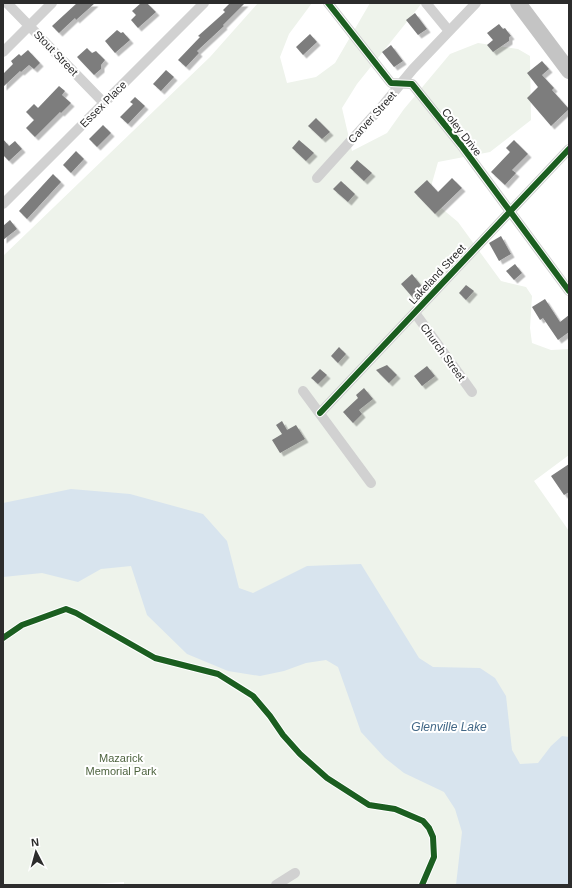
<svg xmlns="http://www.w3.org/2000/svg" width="572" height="888" font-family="Helvetica,sans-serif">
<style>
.green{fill:#eef3eb}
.water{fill:#d8e4ee}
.building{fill:#7d7d7d;filter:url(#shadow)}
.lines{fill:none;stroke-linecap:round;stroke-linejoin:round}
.minor{stroke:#d1d1d1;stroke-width:10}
.primary{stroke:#c4c4c4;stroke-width:16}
.cycleway-casing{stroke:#fff;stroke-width:8}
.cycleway{stroke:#1b5e20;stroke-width:6}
.labels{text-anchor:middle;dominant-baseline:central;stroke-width:4;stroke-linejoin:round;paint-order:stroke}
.street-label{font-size:11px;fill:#2c2c2c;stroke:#fff}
.park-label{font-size:11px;fill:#4d633e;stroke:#fff}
.water-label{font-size:12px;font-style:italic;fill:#426786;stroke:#fff}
</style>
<defs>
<filter id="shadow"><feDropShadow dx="3.5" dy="3.5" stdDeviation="0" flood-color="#0004"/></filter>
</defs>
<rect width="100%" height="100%" fill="#fff"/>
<!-- green -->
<path class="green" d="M 258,3 L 312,3 L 289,34 L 280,57 L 287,83 L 316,77 L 335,63 L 370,3 L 422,3 L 357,84 L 342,108 L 352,151 L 387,133 L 404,109 L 450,54 L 478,43 L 518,49 L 530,56 L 531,120 L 490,152 L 438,162 L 428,197 L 458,222 L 501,281 L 526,287 L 532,296 L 530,328 L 532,343 L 551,350 L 569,349 L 569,455 L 534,481 L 569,531 L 569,885 L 124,885 L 124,882 L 82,885 L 3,885 L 3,256 L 210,57 Z"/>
<!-- water -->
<path class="water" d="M 71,489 L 130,494 L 203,514 L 227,541 L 239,588 L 253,593 L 307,566 L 361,564 L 419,658 L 433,667 L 480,668 L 495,678 L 506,696 L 512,750 L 520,764 L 538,763 L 551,746 L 562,736 L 569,737 L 569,885 L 456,885 L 462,832 L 455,809 L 444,792 L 404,773 L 385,758 L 361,732 L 338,667 L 326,660 L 306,663 L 284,671 L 260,676 L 228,671 L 187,654 L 147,615 L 131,566 L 101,569 L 78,582 L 42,573 L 3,577 L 3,503 Z"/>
<!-- building -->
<path class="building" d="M 77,3 L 95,3 L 76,20 L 75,18 L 59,33 L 52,26 Z
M 141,3 L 147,3 L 156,12 L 138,28 L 131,20 L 136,15 L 132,11 Z
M 230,3 L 245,3 L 223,25 L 224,26 L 197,51 L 199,53 L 186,67 L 178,60 L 200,37 L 198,36 L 225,12 L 223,10 Z
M 415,13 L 427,29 L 418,35 L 406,20 Z
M 499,24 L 503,29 L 505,28 L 511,36 L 509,37 L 509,41 L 493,52 L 487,45 L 493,40 L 487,33 Z
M 117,30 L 121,33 L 123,32 L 130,40 L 115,53 L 105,41 Z
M 310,34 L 317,42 L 303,55 L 296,47 Z
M 391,45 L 403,61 L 394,67 L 382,52 Z
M 87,48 L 92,53 L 96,51 L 105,60 L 101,65 L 101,69 L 94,75 L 77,57 Z
M 28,50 L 40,63 L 34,69 L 29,65 L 21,72 L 20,71 L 3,87 L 3,74 L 13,64 L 11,61 L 19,54 L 21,56 Z
M 542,61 L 549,69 L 542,75 L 554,88 L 552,90 L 569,109 L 551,126 L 527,98 L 538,87 L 527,73 Z
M 166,70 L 174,77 L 161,91 L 153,84 Z
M 59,86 L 65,91 L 62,95 L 71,103 L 61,113 L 60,112 L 35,137 L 26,128 L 34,120 L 26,112 L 34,104 L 38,108 Z
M 135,97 L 145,106 L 128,124 L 120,117 L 133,104 L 130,102 Z
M 316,118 L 330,132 L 322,139 L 308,126 Z
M 103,125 L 111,133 L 97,147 L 89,139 Z
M 3,139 L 9,146 L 15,141 L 22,149 L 9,161 L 3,155 Z
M 299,140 L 314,153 L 306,161 L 292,148 Z
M 514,140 L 528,154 L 512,170 L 516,173 L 505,185 L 491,172 L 510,152 L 506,148 Z
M 76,151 L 84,159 L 71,173 L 63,165 Z
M 357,160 L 372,173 L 364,181 L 350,168 Z
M 53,174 L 61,182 L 27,219 L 19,211 Z
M 452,178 L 462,188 L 435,214 L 414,192 L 427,180 L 438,192 Z
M 341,181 L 355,194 L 348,202 L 333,189 Z
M 10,220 L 17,229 L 3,240 L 3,226 Z
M 501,236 L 511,254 L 499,261 L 489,243 Z
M 515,264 L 522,273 L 514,280 L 506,271 Z
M 412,274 L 424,289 L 414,299 L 401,284 Z
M 466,285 L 474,291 L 466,300 L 459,293 Z
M 545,299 L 560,322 L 569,315 L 569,332 L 558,340 L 543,318 L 540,320 L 532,307 Z
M 339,347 L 346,354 L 338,363 L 331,356 Z
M 387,365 L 397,375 L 389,383 L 376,370 Z
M 427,366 L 435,376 L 422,386 L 414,376 Z
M 320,369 L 327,375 L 318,384 L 311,378 Z
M 364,388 L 373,399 L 359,410 L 362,414 L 353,423 L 343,412 L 358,398 L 356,395 Z
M 282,421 L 287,430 L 296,425 L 305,439 L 280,453 L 272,440 L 282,434 L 276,425 Z
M 569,464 L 569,492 L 564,495 L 551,476 Z"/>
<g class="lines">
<!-- minor -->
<path class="minor" d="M 7,3 L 104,103
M 328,3 L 391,83 L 412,84 L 461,145 L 569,291
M 426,3 L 449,31
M 3,52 L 52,3
M 317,178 L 384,104 L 413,69 L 476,3
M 3,204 L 204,3
M 415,313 L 472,392
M 303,391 L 371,483
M 320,413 L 569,149
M 276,885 L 295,873"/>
<!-- primary -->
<path class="primary" d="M 518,3 L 569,71"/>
<defs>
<path id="cycleway" d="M 328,3 L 391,83 L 412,84 L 461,145 L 569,291
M 320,413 L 569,149
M 3,638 L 22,625 L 66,609 L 76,613 L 155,658 L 218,674 L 253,696 L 270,716 L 283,735 L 300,754 L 327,778 L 369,805 L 395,809 L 423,821 L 429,828 L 433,837 L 434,857 L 422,885"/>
</defs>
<!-- cycleway casing -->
<use href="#cycleway" class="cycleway-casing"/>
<!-- cycleway -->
<use href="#cycleway" class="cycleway"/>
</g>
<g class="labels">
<!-- street labels -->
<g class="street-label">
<text transform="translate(56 53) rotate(46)">Stout Street</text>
<text transform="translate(103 104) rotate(-45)">Essex Place</text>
<text transform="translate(372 117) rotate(-48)">Carver Street</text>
<text transform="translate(462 132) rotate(52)">Coley Drive</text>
<text transform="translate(437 274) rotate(-47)">Lakeland Street</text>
<text transform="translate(443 352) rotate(54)">Church Street</text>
</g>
<!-- park labels -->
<g class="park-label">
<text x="121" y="758">Mazarick<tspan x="121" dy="13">Memorial Park</tspan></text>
</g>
<!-- water labels -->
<g class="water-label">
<text x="449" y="727">Glenville Lake</text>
</g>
</g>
<!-- border -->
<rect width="572" height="888" fill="none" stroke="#2c2c2c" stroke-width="8"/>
<!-- north arrow -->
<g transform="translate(36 852) rotate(354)" stroke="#ffffff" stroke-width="3" paint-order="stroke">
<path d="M0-3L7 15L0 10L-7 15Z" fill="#2c2c2c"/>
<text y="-6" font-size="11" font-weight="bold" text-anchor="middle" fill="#2c2c2c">N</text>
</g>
</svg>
